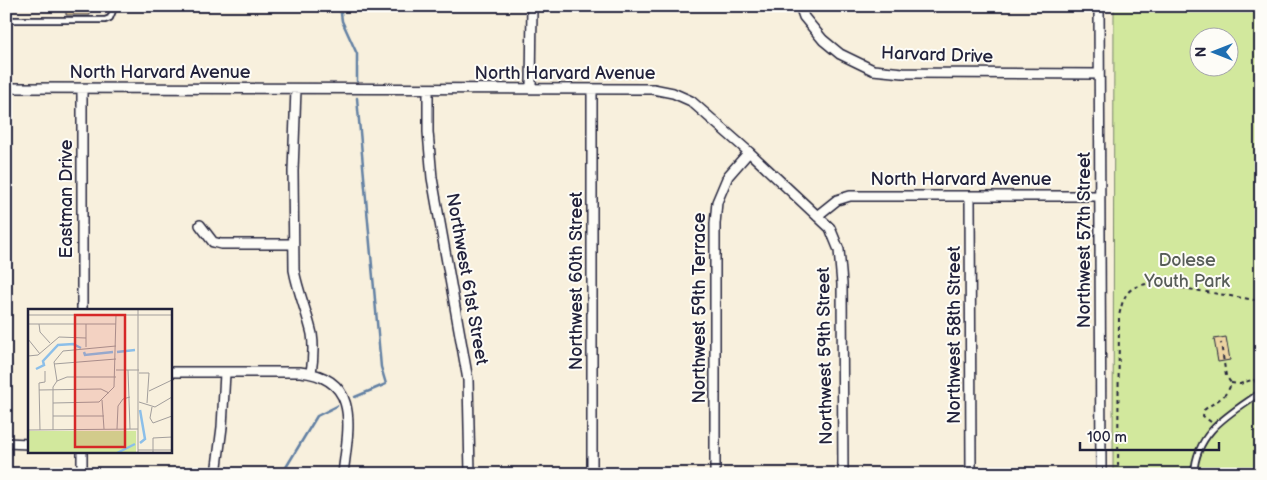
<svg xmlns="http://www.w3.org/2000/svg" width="1267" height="480" font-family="'Balsamiq Sans',sans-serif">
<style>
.green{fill:#d2e89d;stroke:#7a856c;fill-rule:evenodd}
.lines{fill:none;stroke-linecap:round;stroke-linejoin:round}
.stream{stroke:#6280a3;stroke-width:2.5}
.building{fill:#ecd3a1;stroke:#22223b}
.service-casing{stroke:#22223b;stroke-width:8}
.minor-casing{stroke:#22223b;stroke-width:12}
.path{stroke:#22223b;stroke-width:2;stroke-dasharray:4 4;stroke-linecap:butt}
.service{stroke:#fdfcf7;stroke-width:4.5}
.minor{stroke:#fdfcf7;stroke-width:9}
.labels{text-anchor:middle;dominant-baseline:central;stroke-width:4;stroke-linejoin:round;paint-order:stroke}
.street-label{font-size:18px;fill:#22223b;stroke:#fdfcf7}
.park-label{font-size:18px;fill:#575d58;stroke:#fdfcf7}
.inset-river{fill:none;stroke:#8cbfe9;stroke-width:2.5}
.inset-road{fill:none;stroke:#a29e9c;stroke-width:1}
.view{fill:#d62828;fill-opacity:0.15;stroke:#d62828;stroke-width:2.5}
.inset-edge{fill:none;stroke:#22223b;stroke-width:2.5}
</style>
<rect width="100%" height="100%" fill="#f8f0dd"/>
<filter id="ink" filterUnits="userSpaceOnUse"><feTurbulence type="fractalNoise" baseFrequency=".02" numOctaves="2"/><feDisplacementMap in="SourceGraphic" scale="10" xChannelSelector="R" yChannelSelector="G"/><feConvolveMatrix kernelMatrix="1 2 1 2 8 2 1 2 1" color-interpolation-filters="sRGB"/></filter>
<g filter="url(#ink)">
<!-- green -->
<path class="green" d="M 1114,6 L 1261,6 L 1261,474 L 1113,474 ZM 1200,38 L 1230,38 L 1230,68 L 1200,68 Z"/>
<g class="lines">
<!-- stream -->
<path class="stream" d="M 340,6 L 342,21 L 357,54 L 357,81
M 355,397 L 386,384 L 381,367 L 357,98
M 282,474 L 317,416 L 337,406"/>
</g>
<!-- building -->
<path class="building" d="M 66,6 L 90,6 L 90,15 L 66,15 Z
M 1226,337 L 1230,360 L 1218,362 L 1214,339 Z"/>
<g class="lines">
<defs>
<path id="service" d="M 6,20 L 105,20 L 110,18 L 115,6
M 1194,474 C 1196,431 1230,414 1261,392"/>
<path id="minor" d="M 800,6 L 804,17 L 823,40 L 840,54 L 873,70 L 903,73 L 1099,74
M 1099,6 L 1101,474
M 6,88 L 653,89 L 673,93 L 691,101 L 749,152 L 830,228 L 839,250 L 842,284 L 843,474
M 82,89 L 82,310
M 296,89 L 293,171 L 294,270 C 298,292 307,312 312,334 C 314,347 313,360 311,373
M 428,89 L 428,132 L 432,178 L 468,380 L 470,474
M 531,89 L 532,6
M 592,89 L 592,474
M 970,196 L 971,474
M 817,216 L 837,200 L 850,196 L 1100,196
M 200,225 L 213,242 L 221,244 L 293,244
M 170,372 L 300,372 C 362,378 348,430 343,474
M 6,443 L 29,444
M 82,451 L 82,474
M 216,474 L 222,427 L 225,373
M 715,474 L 715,224 L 717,202 L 728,176 L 749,152"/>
</defs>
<!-- service casing -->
<use href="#service" class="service-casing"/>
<!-- minor casing -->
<use href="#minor" class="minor-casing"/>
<!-- path -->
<path class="path" d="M 1231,383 L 1240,384 L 1254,379 L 1257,386
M 1211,422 L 1203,416 L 1204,410 C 1214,402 1228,397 1231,383 L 1226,376 L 1221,343
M 1118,474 L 1119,316 C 1124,293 1128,286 1152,283 L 1261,301"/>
<!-- service -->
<use href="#service" class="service"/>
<!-- minor -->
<use href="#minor" class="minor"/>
</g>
</g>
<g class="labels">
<!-- street labels -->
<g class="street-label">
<text transform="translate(937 55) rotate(2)">Harvard Drive</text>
<text x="160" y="72">North Harvard Avenue</text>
<text x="565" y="73">North Harvard Avenue</text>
<text x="961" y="179">North Harvard Avenue</text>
<text transform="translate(66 199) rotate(-90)">Eastman Drive</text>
<text transform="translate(1084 240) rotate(-90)">Northwest 57th Street</text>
<text transform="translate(467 279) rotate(80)">Northwest 61st Street</text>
<text transform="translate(576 281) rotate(-90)">Northwest 60th Street</text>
<text transform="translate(699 308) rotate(-90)">Northwest 59th Terrace</text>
<text transform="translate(954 335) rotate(-90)">Northwest 58th Street</text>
<text transform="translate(825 356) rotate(-91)">Northwest 59th Street</text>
</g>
<!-- park labels -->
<g class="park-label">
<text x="1187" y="260">Dolese<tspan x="1187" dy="21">Youth Park</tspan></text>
</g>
</g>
<!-- overview -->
<g transform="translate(28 309)">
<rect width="144" height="144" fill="#f8f0dd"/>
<path d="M 0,122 L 108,122 L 108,144 L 0,144 Z" fill="#d2e89d"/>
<path class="inset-river" d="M 56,43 L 57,46 L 85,43M 89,43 L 107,41M 8,60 L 16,56 L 15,52 L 30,36 L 45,35 L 53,39M 112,101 L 117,130 L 112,134M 89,144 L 107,135"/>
<path class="inset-road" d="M 0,6 L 144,6M 0,15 L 88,15M 11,15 L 12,23 L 22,34M 0,30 L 12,45M 58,38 L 58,15M 0,47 L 10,46 L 31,28 L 58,29M 26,55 L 88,50M 88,61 L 111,61M 100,61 L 102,120M 111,64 L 121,64 L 119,94M 29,72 L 26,53 L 35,42 L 88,37M 29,72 L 39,68 L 88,68M 11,81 L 73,80 L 81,84M 121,82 L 144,71M 74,91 L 76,120M 111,93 L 127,98 L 144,88M 25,94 L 71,93 L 86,78 L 88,6M 124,98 L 122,109 L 125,114 L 144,107M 25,107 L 76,107M 89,120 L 90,97 L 95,90 L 102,88M 0,121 L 110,120M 12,121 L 11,74 L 17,73 L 17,62M 25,121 L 25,78 L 29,72M 110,141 L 144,141M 125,143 L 125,129 L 144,128M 110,144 L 110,0"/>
<path class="view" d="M 47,6 L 97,6 L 97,138 L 47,138 Z"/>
<rect width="144" height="144" class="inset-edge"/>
</g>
<!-- margin -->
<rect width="1267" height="480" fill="none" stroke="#fdfcf7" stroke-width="25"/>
<rect x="12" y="12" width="1242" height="455" fill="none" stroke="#22223b" stroke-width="2" filter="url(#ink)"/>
<!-- north arrow -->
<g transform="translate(1214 52) rotate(270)"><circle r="24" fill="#fdfcf7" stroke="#a5a5ac"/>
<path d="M0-4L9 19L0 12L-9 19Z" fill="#1f6fb2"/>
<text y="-8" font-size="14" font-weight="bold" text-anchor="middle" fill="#22223b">N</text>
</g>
<!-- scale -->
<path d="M1080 442v8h139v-8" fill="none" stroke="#22223b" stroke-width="2.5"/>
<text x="1087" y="442" font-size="15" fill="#22223b" stroke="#fdfcf7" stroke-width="4" paint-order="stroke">100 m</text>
</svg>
